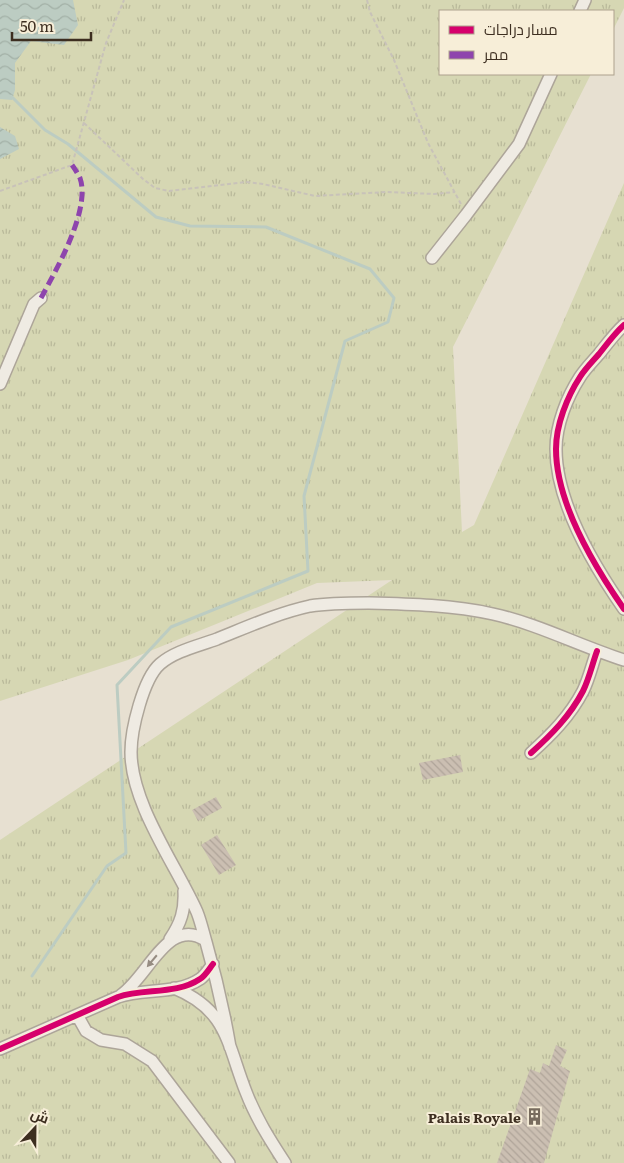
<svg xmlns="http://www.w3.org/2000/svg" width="624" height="1163" font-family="Literata,Cairo,serif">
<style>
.park{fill:url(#park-tufts)}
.water{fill:url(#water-waves)}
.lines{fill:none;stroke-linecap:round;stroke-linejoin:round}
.stream{stroke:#bcccc2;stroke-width:3}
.building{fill:url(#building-back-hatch)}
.minor-casing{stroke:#ada599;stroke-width:14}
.path{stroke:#c8c2b9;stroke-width:2;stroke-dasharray:4 2.5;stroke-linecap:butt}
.minor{stroke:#efebe3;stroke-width:11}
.quiet{stroke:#8e44ad;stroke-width:5;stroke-dasharray:10 5;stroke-linecap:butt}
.cycleway-casing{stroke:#f7eed8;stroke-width:9}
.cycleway{stroke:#d6006c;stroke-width:6}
.oneway{fill:#968c82}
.labels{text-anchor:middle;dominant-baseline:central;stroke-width:4;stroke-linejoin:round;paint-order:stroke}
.poi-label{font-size:14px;font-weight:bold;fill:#3d2e20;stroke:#f7eed8;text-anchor:end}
</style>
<defs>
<pattern id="park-tufts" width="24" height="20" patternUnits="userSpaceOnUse" patternTransform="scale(1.25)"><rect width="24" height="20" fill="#d6d7b3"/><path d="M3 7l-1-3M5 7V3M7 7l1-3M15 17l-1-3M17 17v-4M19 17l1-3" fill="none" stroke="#b9b99a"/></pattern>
<pattern id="water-waves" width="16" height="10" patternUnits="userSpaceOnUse" patternTransform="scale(1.25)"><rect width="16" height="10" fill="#bcccc2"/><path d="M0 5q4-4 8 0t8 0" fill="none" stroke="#a2b0a6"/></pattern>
<pattern id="building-back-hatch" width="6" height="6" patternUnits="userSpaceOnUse" patternTransform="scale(1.25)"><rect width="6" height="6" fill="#cbbfb2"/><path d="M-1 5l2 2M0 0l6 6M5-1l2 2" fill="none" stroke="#afa499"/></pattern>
</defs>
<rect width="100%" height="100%" fill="#e7e0d1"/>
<!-- park -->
<path class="park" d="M 0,0 L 624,0 L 624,8 L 613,30 L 613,11 L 440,11 L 440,74 L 591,74 L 453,347 L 462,532 L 474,525 L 624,183 L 624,1163 L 0,1163 L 0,840 L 392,580 L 317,583 L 128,660 L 0,701 Z"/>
<!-- water -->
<path class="water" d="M 0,0 L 73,0 L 78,25 L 64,45 L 31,41 L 15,63 L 15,90 L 12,100 L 0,99 Z
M 0,127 L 15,136 L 19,149 L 0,159 Z"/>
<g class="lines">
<!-- stream -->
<path class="stream" d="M 11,96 L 45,130 L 68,144 L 156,217 L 190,226 L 266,227 L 370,269 L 394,298 L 388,322 L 345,341 L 304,496 L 308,571 L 171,627 L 117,685 L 126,853 L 107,866 L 32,976"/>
</g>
<!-- building -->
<path class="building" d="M 460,755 L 463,772 L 423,780 L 419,763 Z
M 216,797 L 222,808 L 198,821 L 192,810 Z
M 217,835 L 236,865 L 219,875 L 201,845 Z
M 556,1045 L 567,1050 L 560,1066 L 570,1071 L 544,1163 L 497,1163 L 530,1069 L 540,1073 L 543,1063 L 549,1066 Z"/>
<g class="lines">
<defs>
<path id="minor" d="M 580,11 L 585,0
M 432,258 L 466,215 L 519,144 L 551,74
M 624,325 C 615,333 607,344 599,354 C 593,361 585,369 580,377 C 567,397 556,425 556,449 C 556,502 594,566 624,609
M 0,384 L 34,304 L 41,298
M 531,753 C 551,735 570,716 583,691 C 589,679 592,665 597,651
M 170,939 C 181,923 185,910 184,891
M 174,988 C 228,1010 227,1044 246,1092 C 256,1118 270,1140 285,1163
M 121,995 C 148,977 168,916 205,940
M 77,1015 L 86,1031 L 101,1040 L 125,1044 L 152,1061 L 229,1163
M 230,1047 C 224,1012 216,977 206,942 C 203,932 201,922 197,912 C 176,865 131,804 131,752 C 131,730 143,679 160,664 C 175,651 198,646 217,639 C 247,627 278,613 310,606 C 329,603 349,603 368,603 C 409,604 453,605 493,614 C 538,624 580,646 624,660
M 0,1049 L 118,997 C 144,988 176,995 200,979 C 205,976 209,969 213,964"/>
</defs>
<!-- minor casing -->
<use href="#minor" class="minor-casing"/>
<!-- path -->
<path class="path" d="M 367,0 L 370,12 L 394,60 L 428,143 L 461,204
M 84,123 L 143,179 L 155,188 L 169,191 L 246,182 L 263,184 L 315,196 L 386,192 L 434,194 L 455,192
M 0,191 L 72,165 L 106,43 L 124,0"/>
<!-- minor -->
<use href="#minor" class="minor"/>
<!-- quiet -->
<path class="quiet" d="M 41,298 C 56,270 91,210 80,178 C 78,174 75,169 72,165"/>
<defs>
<path id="cycleway" d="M 624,325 C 615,333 607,344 599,354 C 593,361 585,369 580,377 C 567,397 556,425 556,449 C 556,502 594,566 624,609
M 531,753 C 551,735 570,716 583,691 C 589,679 592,665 597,651
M 0,1049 L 118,997 C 144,988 176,995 200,979 C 205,976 209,969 213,964"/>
</defs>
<!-- cycleway casing -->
<use href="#cycleway" class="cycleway-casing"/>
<!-- cycleway -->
<use href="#cycleway" class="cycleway"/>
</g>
<!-- one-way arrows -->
<defs><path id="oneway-solid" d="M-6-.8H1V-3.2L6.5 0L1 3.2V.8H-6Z" transform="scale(1.25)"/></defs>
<use class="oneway" href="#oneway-solid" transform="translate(152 961) rotate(130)"/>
<!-- icons -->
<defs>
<symbol id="building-bare" viewBox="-9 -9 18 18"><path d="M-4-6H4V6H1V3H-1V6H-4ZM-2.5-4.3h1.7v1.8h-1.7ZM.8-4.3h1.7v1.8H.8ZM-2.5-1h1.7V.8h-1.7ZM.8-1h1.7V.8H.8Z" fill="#786c5e" stroke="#f7eed8" stroke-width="2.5" paint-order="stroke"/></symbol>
</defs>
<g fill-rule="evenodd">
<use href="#building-bare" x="522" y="1104" width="25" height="25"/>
</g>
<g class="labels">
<!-- poi labels -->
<g class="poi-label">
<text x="521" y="1117">Palais Royale</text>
</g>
</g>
<!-- legend -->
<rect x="439" y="10" width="175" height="65" fill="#f7eed8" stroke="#ada18e"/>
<rect x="449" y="26" width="25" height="8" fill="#d6006c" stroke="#ada18e"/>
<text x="484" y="35" font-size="15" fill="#3d2e20">مسار دراجات</text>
<rect x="449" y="51" width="25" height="8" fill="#8e44ad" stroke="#ada18e"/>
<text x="484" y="60" font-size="15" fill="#3d2e20">ممر</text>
<!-- north arrow -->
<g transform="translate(35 1128) rotate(22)" stroke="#f7eed8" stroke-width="4" paint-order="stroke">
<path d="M0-4L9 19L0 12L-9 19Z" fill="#3d2e20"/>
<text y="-8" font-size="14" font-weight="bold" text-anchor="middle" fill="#3d2e20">ش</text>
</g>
<!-- scale -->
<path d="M12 32v8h79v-8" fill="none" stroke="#3d2e20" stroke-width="2.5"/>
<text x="20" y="32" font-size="15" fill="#3d2e20" stroke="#f7eed8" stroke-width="4" paint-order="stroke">50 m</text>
</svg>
